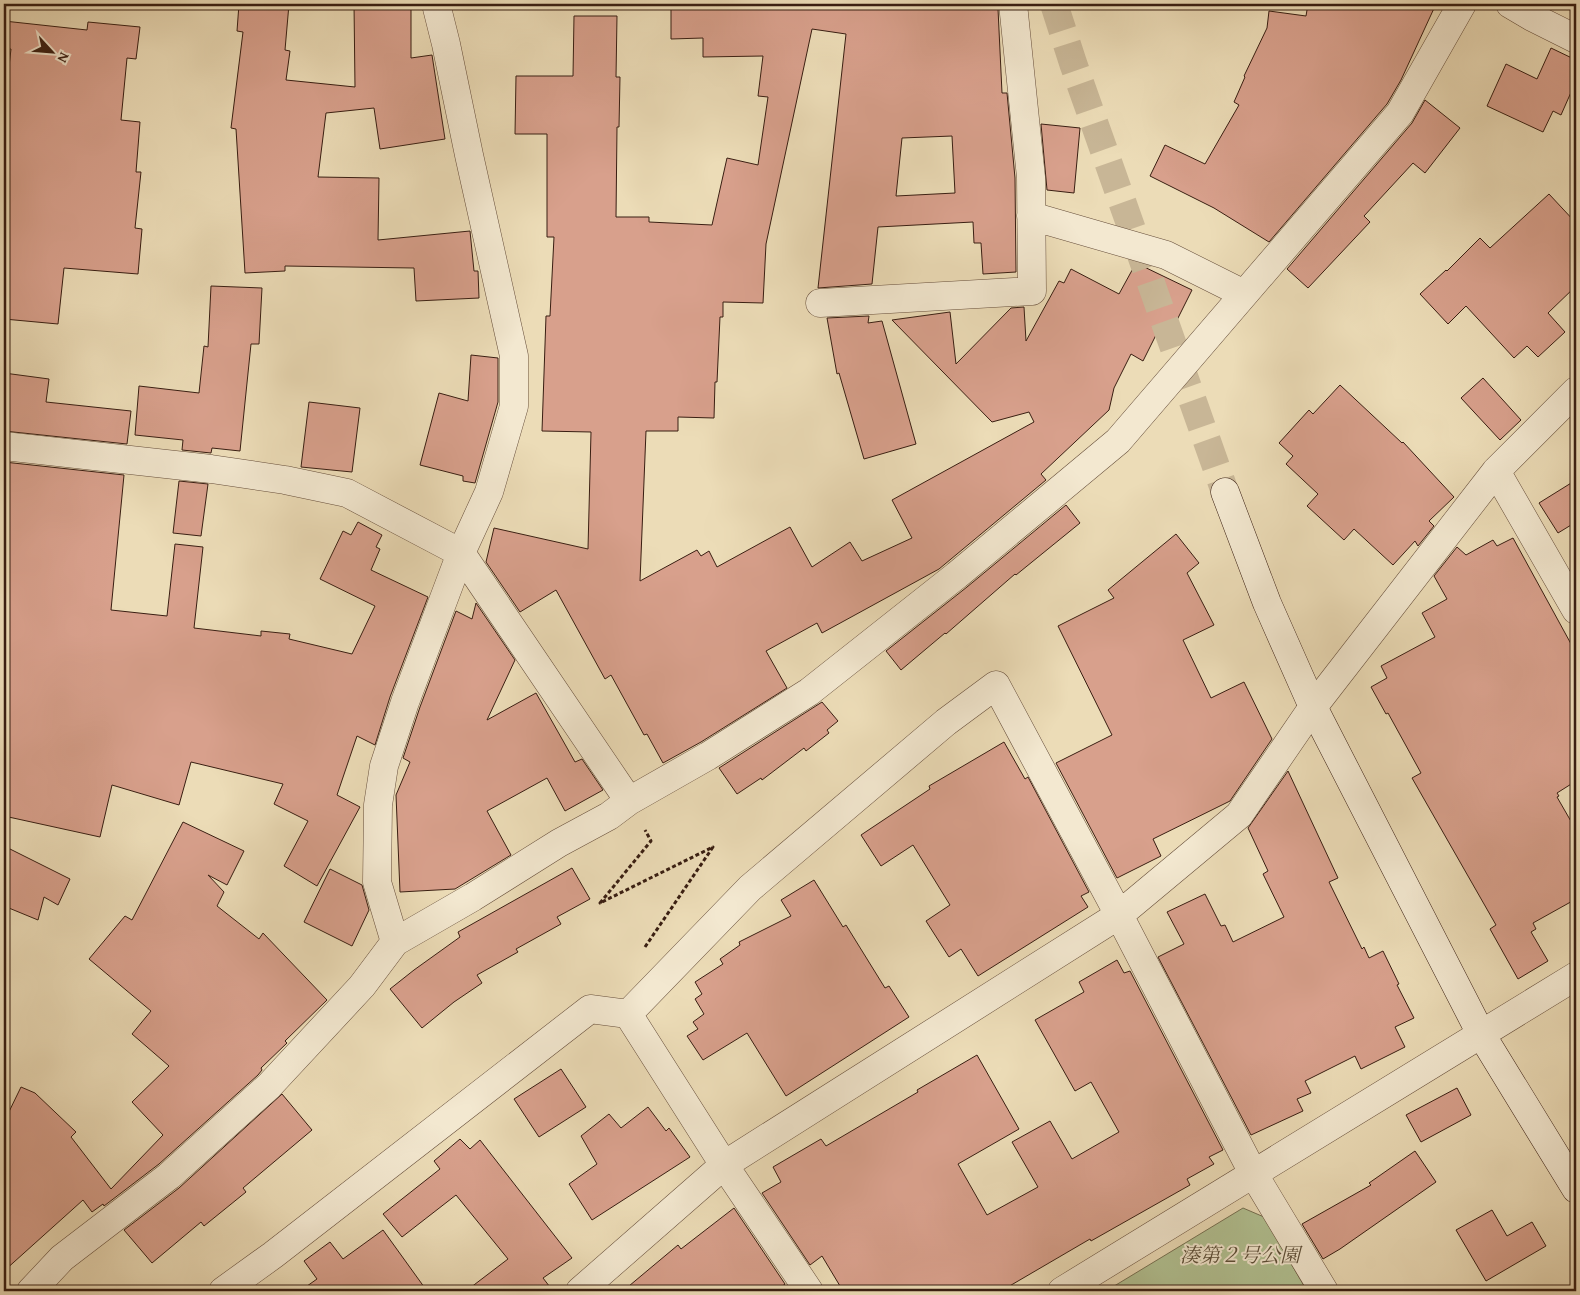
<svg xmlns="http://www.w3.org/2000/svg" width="1580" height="1295" font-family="'Gentium Book Plus','Noto Serif JP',serif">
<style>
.green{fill:#b2c293;stroke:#767052}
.building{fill:#d8a08c;stroke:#391e12;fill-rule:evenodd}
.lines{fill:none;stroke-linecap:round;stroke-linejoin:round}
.secondary-tunnel{stroke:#c8b696;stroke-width:28;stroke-dasharray:28 14;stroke-linecap:butt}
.street-casing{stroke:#664e3b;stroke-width:29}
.secondary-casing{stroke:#391e12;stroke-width:29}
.path{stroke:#391e12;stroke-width:3;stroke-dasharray:4 2.5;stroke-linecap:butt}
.street{stroke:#f3e8d0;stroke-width:28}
.secondary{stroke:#f3e8d0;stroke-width:28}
.labels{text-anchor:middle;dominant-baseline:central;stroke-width:4;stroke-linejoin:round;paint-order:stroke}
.park-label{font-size:20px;font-style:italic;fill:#5d4f39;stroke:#f3e8d0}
</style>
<rect width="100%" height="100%" fill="#ecdcb7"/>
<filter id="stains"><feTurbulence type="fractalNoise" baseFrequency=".004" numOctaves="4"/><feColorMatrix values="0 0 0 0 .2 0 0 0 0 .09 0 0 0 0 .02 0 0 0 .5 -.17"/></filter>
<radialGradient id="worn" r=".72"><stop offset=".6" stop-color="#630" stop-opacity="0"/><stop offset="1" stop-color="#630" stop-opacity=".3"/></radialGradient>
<!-- green -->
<path class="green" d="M 1243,1208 L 1264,1217 L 1307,1291 L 1106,1291 Z"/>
<!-- building -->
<path class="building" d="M 239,4 L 289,4 L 285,50 L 290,51 L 286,80 L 355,87 L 354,4 L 411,4 L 411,58 L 432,55 L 445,139 L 380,149 L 374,108 L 326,113 L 318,177 L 379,178 L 378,240 L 470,231 L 474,271 L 478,271 L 479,298 L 416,301 L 414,268 L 285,266 L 285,271 L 245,273 L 236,129 L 231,128 L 243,32 L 237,31 Z
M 671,4 L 984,4 L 984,9 L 998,9 L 1002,93 L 1007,93 L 1015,178 L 1016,272 L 983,274 L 981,243 L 974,243 L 973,222 L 878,227 L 872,284 L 818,288 L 846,34 L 812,29 L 766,244 L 763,303 L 723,302 L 723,317 L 720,317 L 717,382 L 715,382 L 714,418 L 678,417 L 678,431 L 646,431 L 640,581 L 697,550 L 701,556 L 709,551 L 717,567 L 790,527 L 812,567 L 850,542 L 862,561 L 912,538 L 892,500 L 1034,422 L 1029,412 L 992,422 L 892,320 L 950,312 L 956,364 L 1011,308 L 1024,307 L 1026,341 L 1059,281 L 1064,283 L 1071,269 L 1119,294 L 1136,263 L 1192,290 L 1171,332 L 1160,327 L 1143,361 L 1131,354 L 1114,388 L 1109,410 L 1041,474 L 1046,480 L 939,569 L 822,633 L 817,623 L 766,651 L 787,688 L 701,742 L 663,763 L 647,734 L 644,735 L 611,675 L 605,679 L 556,590 L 520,612 L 486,562 L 494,528 L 588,549 L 591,432 L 542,431 L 546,316 L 550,316 L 554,237 L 547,237 L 547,134 L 515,134 L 516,76 L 573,76 L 574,16 L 617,16 L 616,77 L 620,77 L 619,127 L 617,127 L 616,217 L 649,217 L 649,222 L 712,225 L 727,158 L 758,165 L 768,97 L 758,96 L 763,56 L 703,57 L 703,38 L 671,39 ZM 952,136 L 955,193 L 896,196 L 902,138 Z
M 1308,4 L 1436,4 L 1401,80 L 1387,104 L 1269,242 L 1214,208 L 1150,176 L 1165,145 L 1205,164 L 1239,105 L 1234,102 L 1245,77 L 1244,76 L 1267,28 L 1269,11 L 1306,16 Z
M 4,21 L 87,30 L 88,22 L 140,27 L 136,59 L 127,58 L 121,120 L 140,122 L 136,172 L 141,172 L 135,228 L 142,229 L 138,274 L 64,268 L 58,324 L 4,319 L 4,110 L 11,49 L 4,49 Z
M 1551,48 L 1576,60 L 1576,81 L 1561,115 L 1553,111 L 1543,132 L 1487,106 L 1506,64 L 1537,79 Z
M 1425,100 L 1460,128 L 1425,173 L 1413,163 L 1364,216 L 1370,222 L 1308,288 L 1287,269 L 1412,123 Z
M 1041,124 L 1080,128 L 1074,193 L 1047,190 Z
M 1549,194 L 1576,223 L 1576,286 L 1548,313 L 1565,332 L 1538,357 L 1527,346 L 1514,358 L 1466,306 L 1448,324 L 1420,294 L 1446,270 L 1447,271 L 1480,238 L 1490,248 Z
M 211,286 L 262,288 L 259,344 L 251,344 L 240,451 L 212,448 L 211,453 L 182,450 L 183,440 L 135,435 L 139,386 L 199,393 L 204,346 L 208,347 Z
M 869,316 L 868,323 L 882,321 L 916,444 L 864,459 L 839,373 L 837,374 L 827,318 Z
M 471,355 L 498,358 L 498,402 L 475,483 L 463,481 L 463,476 L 420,465 L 439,393 L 468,401 Z
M 4,373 L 49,379 L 46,402 L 131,411 L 127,444 L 4,431 Z
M 1483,378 L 1521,420 L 1500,440 L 1461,398 Z
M 1340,385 L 1402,443 L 1403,442 L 1454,497 L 1429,521 L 1434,526 L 1418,546 L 1415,541 L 1393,565 L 1354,529 L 1344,540 L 1307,506 L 1318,494 L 1286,464 L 1293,456 L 1279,443 L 1309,410 L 1313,414 Z
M 309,402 L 360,408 L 352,472 L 301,467 Z
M 4,462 L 124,475 L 111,610 L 167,616 L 175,544 L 203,547 L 194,628 L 261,636 L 261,631 L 290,634 L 289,639 L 352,654 L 375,606 L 320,579 L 343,531 L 351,535 L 358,522 L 382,535 L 376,547 L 380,549 L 371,570 L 428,597 L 390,697 L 375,745 L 357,736 L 337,795 L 360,807 L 317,886 L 284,866 L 308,821 L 274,804 L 283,784 L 191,762 L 179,805 L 112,785 L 100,837 L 4,816 Z
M 1576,480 L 1576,522 L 1558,533 L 1539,503 Z
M 179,481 L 208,484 L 201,536 L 173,533 Z
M 1066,505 L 1080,523 L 1016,575 L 1015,574 L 946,634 L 945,633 L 901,670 L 886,651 L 967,587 Z
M 1176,534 L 1199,563 L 1187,573 L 1214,625 L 1183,640 L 1211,698 L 1244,682 L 1272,739 L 1230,801 L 1153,839 L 1161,856 L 1117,878 L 1056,763 L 1112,735 L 1058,626 L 1114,598 L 1108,590 Z
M 1513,538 L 1576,653 L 1576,781 L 1557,793 L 1559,796 L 1557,797 L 1576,830 L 1576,899 L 1533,923 L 1536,929 L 1531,932 L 1548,961 L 1518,979 L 1490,929 L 1496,925 L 1412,778 L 1421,773 L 1388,713 L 1386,714 L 1371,687 L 1387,678 L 1381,666 L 1435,637 L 1422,613 L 1447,599 L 1434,576 L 1457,547 L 1466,555 L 1493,540 L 1497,546 Z
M 476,603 L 515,660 L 487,720 L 536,693 L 575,762 L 582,759 L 603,790 L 565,811 L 547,778 L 487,811 L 511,855 L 455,889 L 400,892 L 396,795 L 410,762 L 403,758 L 420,707 L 456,611 L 472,619 Z
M 822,702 L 838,721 L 827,730 L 829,733 L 806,751 L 804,748 L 762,780 L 761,778 L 737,794 L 719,768 Z
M 1004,742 L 1025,779 L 1028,777 L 1089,892 L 1081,896 L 1088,907 L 978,976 L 961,949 L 949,957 L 926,921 L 950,905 L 913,845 L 881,866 L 861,835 L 930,789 L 929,786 Z
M 1288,771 L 1338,878 L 1329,882 L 1362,949 L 1364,947 L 1369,958 L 1383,951 L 1399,984 L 1397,985 L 1414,1018 L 1395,1027 L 1405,1047 L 1361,1069 L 1355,1056 L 1305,1081 L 1311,1093 L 1297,1099 L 1303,1111 L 1251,1135 L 1158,957 L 1184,944 L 1167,912 L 1205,894 L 1221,926 L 1225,925 L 1233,942 L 1284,917 L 1263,874 L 1268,871 L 1248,828 Z
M 183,822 L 244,851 L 227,885 L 208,875 L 224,892 L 217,906 L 259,939 L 263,933 L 327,1000 L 285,1041 L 287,1043 L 261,1068 L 262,1070 L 258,1075 L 159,1164 L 104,1206 L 103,1204 L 92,1212 L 83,1200 L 4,1271 L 4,1122 L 21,1087 L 35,1093 L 76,1132 L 71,1137 L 111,1189 L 163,1135 L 132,1102 L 169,1066 L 132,1034 L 151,1011 L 89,959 L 125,916 L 132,920 Z
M 4,846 L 70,879 L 58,905 L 44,897 L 38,920 L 4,906 Z
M 572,868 L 590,899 L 557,917 L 561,924 L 516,949 L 518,952 L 477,975 L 482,983 L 454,1002 L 422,1028 L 390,989 L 414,970 L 460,937 L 458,932 Z
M 330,869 L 362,885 L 369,910 L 352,946 L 304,922 Z
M 814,880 L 843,927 L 846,925 L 885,988 L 889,986 L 909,1017 L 786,1096 L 747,1033 L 703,1060 L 687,1036 L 698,1029 L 693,1022 L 704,1014 L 695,999 L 702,994 L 695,982 L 723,964 L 720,959 L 740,945 L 739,942 L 791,916 L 781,900 Z
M 1117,960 L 1124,973 L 1130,971 L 1223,1150 L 1209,1157 L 1214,1164 L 1187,1179 L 1190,1185 L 1091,1241 L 1090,1239 L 1001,1291 L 843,1291 L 822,1256 L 810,1265 L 762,1193 L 781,1182 L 773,1167 L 821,1139 L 826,1146 L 918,1092 L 917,1090 L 977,1055 L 1019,1129 L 958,1164 L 987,1215 L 1038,1187 L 1012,1142 L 1050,1121 L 1072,1159 L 1119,1132 L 1091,1082 L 1075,1091 L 1035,1020 L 1084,992 L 1079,982 Z
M 561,1069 L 586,1107 L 539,1137 L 514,1099 Z
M 1457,1088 L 1471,1115 L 1421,1142 L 1406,1115 Z
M 282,1094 L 312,1130 L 243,1188 L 246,1192 L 204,1226 L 201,1222 L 152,1263 L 124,1230 L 179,1188 Z
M 648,1107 L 666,1131 L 669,1128 L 690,1157 L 592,1220 L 569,1184 L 597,1164 L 581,1136 L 609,1114 L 621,1128 Z
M 460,1139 L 470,1149 L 480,1140 L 572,1258 L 543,1278 L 553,1291 L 466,1291 L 508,1259 L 456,1195 L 402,1237 L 383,1214 L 440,1169 L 434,1161 Z
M 1415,1151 L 1436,1182 L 1340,1249 L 1323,1259 L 1302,1224 L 1371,1185 L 1369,1183 Z
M 734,1208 L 785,1284 L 776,1291 L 623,1291 L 678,1245 L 681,1249 Z
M 1492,1210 L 1507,1236 L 1532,1222 L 1546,1246 L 1486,1281 L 1456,1230 Z
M 383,1230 L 427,1291 L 300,1291 L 317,1279 L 304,1261 L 330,1242 L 343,1259 Z"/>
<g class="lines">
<!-- secondary-tunnel -->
<path class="secondary-tunnel" d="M 1054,4 L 1073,63 L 1225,492"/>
<defs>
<path id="street" d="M 1510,4 L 1532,17 L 1576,39
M 1031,216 L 1166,255 L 1244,294
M 820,303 L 1032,291 L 1031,177 L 1013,4
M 4,446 L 211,469 L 285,480 L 347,493 L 461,553 L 629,801
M 1496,471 L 1576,610
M 395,942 L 377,882 L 378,805 L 384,766 L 405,702 L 461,553 L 489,492 L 514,406 L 514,356 L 469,155 L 446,44 L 436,4
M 628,1014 L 750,888 L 946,722 L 996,685 L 1119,915 L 1253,1173 L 1324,1291
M 31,1291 L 62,1258 L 169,1176 L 269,1086 L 362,986 L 395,942 L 473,897 L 559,843 L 609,816 L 629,801 L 708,756 L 809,692 L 957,575 L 1118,441 L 1400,113 L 1462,4
M 223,1291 L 273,1255 L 590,1009 L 628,1014 L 724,1165 L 809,1291
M 580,1291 L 724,1165 L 1119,915 L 1239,815 L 1313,707 L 1496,471 L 1576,391
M 1062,1291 L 1576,976"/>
<path id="secondary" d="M 1225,492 L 1267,603 L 1313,707 L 1481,1034 L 1576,1189"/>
</defs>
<!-- street casing -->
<use href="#street" class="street-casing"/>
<!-- secondary casing -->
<use href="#secondary" class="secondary-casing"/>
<!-- path -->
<path class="path" d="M 645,947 L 713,847 L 600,903 L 651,841 L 645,830"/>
<!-- street -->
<use href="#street" class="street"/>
<!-- secondary -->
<use href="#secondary" class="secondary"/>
</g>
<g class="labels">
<!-- park labels -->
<g class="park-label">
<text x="1240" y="1254">湊第２号公園</text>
</g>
</g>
<!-- margin -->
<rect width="1580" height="1295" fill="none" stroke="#ecdcb7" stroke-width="20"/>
<rect x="5" y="5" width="1570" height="1285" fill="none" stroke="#391e12" stroke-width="2.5"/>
<rect x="10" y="10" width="1560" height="1275" fill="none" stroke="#391e12"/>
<!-- north arrow -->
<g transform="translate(52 52) rotate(116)" stroke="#f3e8d0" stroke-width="4" paint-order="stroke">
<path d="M0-4L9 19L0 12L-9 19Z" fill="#391e12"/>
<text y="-8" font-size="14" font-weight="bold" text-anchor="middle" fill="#391e12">N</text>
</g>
<rect width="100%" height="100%" filter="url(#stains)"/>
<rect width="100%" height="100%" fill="url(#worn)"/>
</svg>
